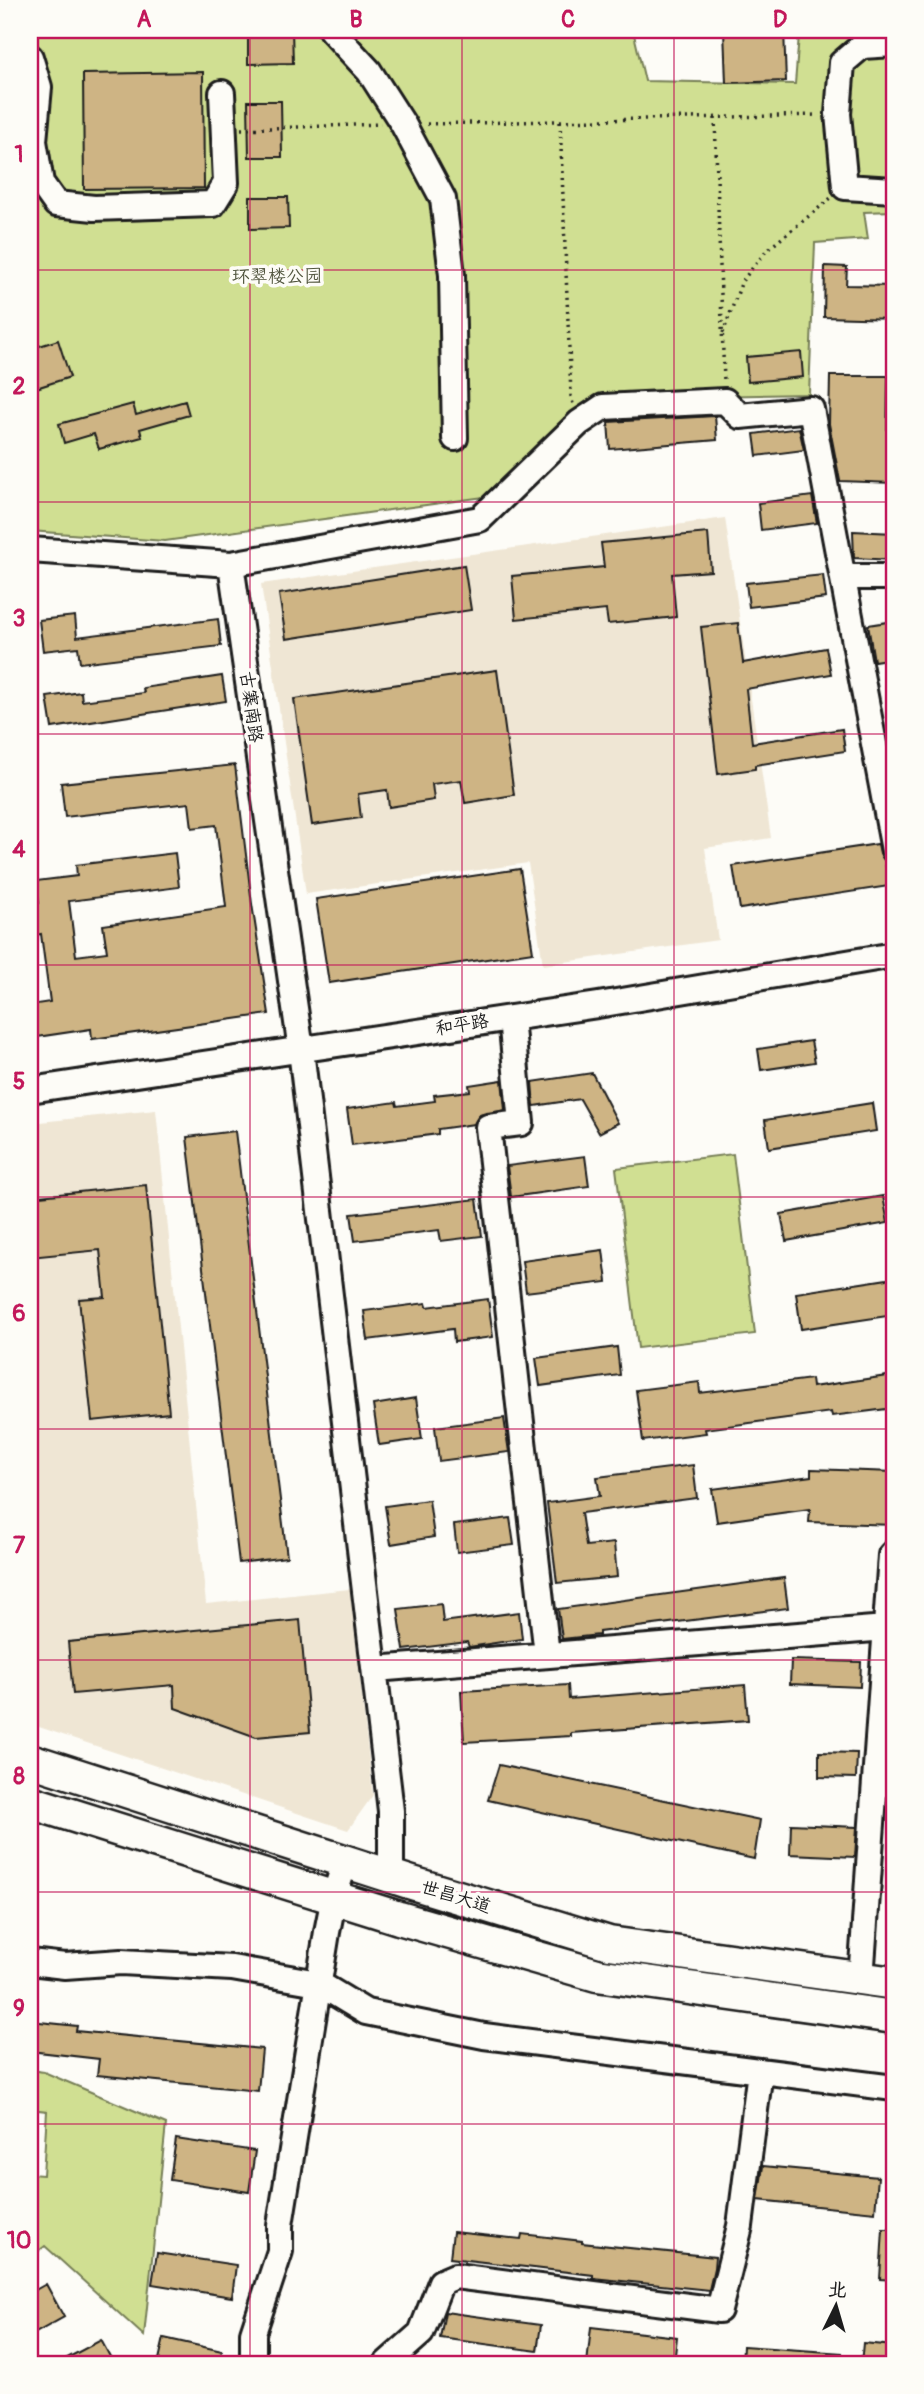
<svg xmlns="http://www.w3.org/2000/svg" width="924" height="2394" font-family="Pangolin,'LXGW WenKai TC',sans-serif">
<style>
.built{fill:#efe6d4}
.green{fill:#d0df92;stroke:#767e57;stroke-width:2}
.building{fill:#ceb484;stroke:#1c1c1c;stroke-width:2}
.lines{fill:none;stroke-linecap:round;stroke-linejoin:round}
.minor-casing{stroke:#1c1c1c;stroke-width:30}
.major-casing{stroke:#1c1c1c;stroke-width:37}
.path{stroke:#1c1c1c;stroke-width:3.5;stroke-dasharray:2 5;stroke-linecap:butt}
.minor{stroke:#fdfcf7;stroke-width:24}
.major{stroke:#fdfcf7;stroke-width:32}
.grid{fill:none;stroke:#c2185b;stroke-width:2;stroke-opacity:0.55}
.labels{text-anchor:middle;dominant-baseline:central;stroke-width:7;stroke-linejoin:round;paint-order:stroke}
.park-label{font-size:18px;fill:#52563f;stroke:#fdfcf7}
.street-label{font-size:18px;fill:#1c1c1c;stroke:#fdfcf7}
.neatline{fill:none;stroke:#c2185b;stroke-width:2.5}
.grid-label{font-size:23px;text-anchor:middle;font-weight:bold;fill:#c2185b}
</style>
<rect width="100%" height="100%" fill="#fdfcf7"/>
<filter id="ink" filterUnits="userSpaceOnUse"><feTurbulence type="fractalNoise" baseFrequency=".0143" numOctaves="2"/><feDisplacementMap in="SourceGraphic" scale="14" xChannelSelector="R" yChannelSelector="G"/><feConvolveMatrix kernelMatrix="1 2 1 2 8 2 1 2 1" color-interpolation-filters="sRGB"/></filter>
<g filter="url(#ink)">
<!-- built -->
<path class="built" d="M 725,518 L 771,838 L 705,848 L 718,940 L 543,965 L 528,863 L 306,894 L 261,584 Z
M 156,1110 L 206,1604 L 350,1589 L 373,1795 L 348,1830 L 30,1724 L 30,1123 Z"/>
<!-- green -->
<path class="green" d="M 30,30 L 633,30 L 645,81 L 795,84 L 799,35 L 894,32 L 894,211 L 864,212 L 868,239 L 815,243 L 809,394 L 604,398 L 484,497 L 165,541 L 30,531 Z
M 733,1154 L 755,1334 L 638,1348 L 616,1168 Z
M 30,2070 L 44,2072 L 166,2124 L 144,2336 L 45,2246 L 30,2258 L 30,2174 L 43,2175 L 47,2111 L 30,2109 Z"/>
<!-- building -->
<path class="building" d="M 248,30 L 292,30 L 293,63 L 248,64 Z
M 724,30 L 784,30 L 786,81 L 726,83 Z
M 203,72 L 204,188 L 84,189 L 83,74 Z
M 248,101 L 281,101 L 282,157 L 249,157 Z
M 250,197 L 288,197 L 289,228 L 250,229 Z
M 825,266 L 847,267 L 846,285 L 894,286 L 894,319 L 824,317 Z
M 58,340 L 70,377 L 30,390 L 30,349 Z
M 801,352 L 803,377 L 748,382 L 746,357 Z
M 830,376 L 888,376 L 887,447 L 894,447 L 894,483 L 840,481 L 829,424 Z
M 185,401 L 189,415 L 140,429 L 142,437 L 99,449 L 94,434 L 64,443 L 59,424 L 133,404 L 136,415 Z
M 715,416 L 717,440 L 610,449 L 608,422 Z
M 799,428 L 804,450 L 757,456 L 754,434 Z
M 812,496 L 817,523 L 761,530 L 758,503 Z
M 853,531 L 894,533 L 894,560 L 854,558 Z
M 708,533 L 711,571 L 672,574 L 676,617 L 608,624 L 606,610 L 516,619 L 512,576 L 604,567 L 601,543 Z
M 464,565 L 471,610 L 286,639 L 279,594 Z
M 823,575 L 826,598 L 749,607 L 746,583 Z
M 75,616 L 77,637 L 218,619 L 221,646 L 80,663 L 78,647 L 43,651 L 39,620 Z
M 894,621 L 894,658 L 874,661 L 868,625 Z
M 738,623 L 743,663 L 826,648 L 831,674 L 746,689 L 752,743 L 842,729 L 845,751 L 755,765 L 755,769 L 718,774 L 701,627 Z
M 497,670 L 514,795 L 465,803 L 461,780 L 432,784 L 434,800 L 389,807 L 387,790 L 358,794 L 361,818 L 312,825 L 294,699 Z
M 222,676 L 226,701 L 52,728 L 47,697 L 81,692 L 82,701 L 144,693 L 143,688 Z
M 235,765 L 252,904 L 269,1014 L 92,1039 L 91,1029 L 30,1038 L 30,1005 L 50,1002 L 41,934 L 30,936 L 30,905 L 39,903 L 36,881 L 77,876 L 76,865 L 175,853 L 179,887 L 69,901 L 76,956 L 107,952 L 103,925 L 226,907 L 216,825 L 192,828 L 189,803 L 65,817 L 61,783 Z
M 878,844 L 880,853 L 885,861 L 889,886 L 740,909 L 733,866 Z
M 520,869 L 533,952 L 329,983 L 316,899 Z
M 811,1041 L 815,1062 L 761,1070 L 758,1049 Z
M 592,1073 L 618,1123 L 599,1133 L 580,1099 L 534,1106 L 532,1082 Z
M 502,1080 L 505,1110 L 480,1115 L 474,1124 L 438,1129 L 438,1134 L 352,1145 L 347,1109 L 396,1102 L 397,1106 L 435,1101 L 434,1095 L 470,1091 L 469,1085 Z
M 872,1103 L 876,1131 L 769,1148 L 765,1120 Z
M 235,1131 L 287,1557 L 239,1563 L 187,1137 Z
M 585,1156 L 589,1186 L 511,1197 L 507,1166 Z
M 146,1185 L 169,1413 L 92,1421 L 79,1299 L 105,1297 L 100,1250 L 30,1257 L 30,1197 Z
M 883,1196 L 888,1223 L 786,1241 L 781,1214 Z
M 477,1199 L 482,1236 L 441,1241 L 439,1230 L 355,1241 L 351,1214 Z
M 603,1250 L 607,1282 L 526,1292 L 522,1261 Z
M 894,1278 L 894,1315 L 801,1329 L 796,1293 Z
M 488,1299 L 493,1337 L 454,1342 L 453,1329 L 368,1340 L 364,1311 L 426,1303 L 427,1307 Z
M 617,1347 L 620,1375 L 540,1386 L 536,1358 Z
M 894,1375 L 894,1408 L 832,1416 L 831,1412 L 705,1429 L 706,1433 L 643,1441 L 636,1390 L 699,1382 L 700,1393 L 811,1379 L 812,1387 Z
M 416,1398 L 422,1439 L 379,1445 L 373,1405 Z
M 504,1418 L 509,1452 L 439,1461 L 435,1427 Z
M 693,1465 L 697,1498 L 581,1513 L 586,1546 L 614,1543 L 617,1577 L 557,1583 L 547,1503 L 600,1496 L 597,1477 Z
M 811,1469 L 894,1472 L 894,1525 L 809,1522 L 810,1509 L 717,1522 L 712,1489 L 811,1476 Z
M 429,1500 L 434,1537 L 391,1544 L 385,1506 Z
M 510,1518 L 514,1545 L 457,1552 L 454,1525 Z
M 784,1578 L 788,1608 L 599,1632 L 599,1635 L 562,1639 L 558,1609 Z
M 441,1604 L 443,1622 L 519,1612 L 522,1639 L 469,1647 L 467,1642 L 404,1650 L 398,1609 Z
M 300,1620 L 310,1732 L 256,1737 L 175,1708 L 174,1685 L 73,1694 L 68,1642 Z
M 791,1660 L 861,1662 L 860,1687 L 790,1684 Z
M 568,1685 L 569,1699 L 745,1685 L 748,1720 L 571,1733 L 571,1736 L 464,1742 L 461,1691 Z
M 819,1752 L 857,1753 L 856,1778 L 819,1777 Z
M 499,1765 L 760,1820 L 754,1859 L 488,1800 Z
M 791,1824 L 857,1827 L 855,1857 L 790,1854 Z
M 30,2021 L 77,2026 L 76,2031 L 262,2049 L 258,2091 L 97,2075 L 99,2059 L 30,2051 Z
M 176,2139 L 255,2151 L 249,2192 L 170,2180 Z
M 763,2166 L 878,2177 L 875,2212 L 758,2200 Z
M 883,2229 L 894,2229 L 894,2280 L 880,2279 Z
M 453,2232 L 521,2239 L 522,2234 L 582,2241 L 582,2243 L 715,2257 L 714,2268 L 709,2290 L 593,2278 L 593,2275 L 450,2258 Z
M 157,2253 L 236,2265 L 232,2297 L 152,2284 Z
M 46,2284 L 64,2317 L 30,2336 L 30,2293 Z
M 445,2312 L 541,2325 L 537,2351 L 440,2338 Z
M 591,2327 L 677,2337 L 674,2364 L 587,2364 Z
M 164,2338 L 222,2351 L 219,2364 L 158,2364 Z
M 101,2340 L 114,2364 L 56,2364 Z
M 863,2343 L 894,2346 L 894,2364 L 861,2364 Z
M 743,2346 L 842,2353 L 842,2364 L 742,2364 Z"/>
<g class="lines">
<defs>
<path id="minor" d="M 331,30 L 369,71 L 403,124 L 443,199 L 452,275 L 455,438
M 894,44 L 862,46 L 842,63 L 838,114 L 845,187 L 894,190
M 30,57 L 39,87 L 34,141 L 41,183 L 56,204 L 94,208 L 213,204 L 226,183 L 222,93
M 30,550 L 231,564 L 480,519 L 579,423 L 603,407 L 725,401 L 740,416 L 811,409 L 894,850
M 231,564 L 301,1050 L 391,1811 L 391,1876
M 843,577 L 894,577
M 511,1018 L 521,1123 L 488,1127 L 547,1655
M 30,1090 L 598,1005 L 894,955
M 375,1669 L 886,1628
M 30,1962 L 65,1966 L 121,1962 L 232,1968 L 318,1983 L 366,2012 L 484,2036 L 894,2088
M 861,1979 L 891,1555 L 894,1552
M 253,2364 L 253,2333 L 280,2251 L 280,2225 L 327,1932 L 334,1897 L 345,1862
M 386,2364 L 421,2333 L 441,2282 L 455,2276 L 719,2310 L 740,2226 L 760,2071"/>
<path id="major" d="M 30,1760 L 409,1882 L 609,1943 L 894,1983
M 30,1802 L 399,1918 L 597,1975 L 894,2017"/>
</defs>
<!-- minor casing -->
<use href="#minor" class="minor-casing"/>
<!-- major casing -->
<use href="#major" class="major-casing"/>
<!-- path -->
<path class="path" d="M 715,118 L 724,382
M 560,122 L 571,396 L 573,404
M 427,124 L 818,115
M 241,129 L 381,124
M 723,333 L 742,281 L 766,251 L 831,198"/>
<!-- minor -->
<use href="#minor" class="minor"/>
<!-- major -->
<use href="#major" class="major"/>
</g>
</g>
<!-- grid -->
<path class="grid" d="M 250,30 L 250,2364M 462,30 L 462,2364M 674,30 L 674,2364M 30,270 L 894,270M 30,502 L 894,502M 30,734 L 894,734M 30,965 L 894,965M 30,1197 L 894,1197M 30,1429 L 894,1429M 30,1660 L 894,1660M 30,1892 L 894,1892M 30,2124 L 894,2124"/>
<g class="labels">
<!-- park labels -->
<g class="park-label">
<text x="277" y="276">环翠楼公园</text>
</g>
<!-- street labels -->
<g class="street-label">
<text transform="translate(251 707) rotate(82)">古寨南路</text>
<text transform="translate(462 1025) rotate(-9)">和平路</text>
<text transform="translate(456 1897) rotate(17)">世昌大道</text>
</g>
</g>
<!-- margin -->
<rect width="924" height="2394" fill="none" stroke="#fdfcf7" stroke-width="77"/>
<!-- north arrow -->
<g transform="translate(836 2306) rotate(5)" stroke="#fdfcf7" stroke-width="5" paint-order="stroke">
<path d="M0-5L12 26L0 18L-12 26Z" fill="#1c1c1c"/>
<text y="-10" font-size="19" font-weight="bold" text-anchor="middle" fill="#1c1c1c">北</text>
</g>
<rect x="38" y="38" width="848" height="2318" class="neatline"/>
<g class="grid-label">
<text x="144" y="27">A</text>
<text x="356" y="27">B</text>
<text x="568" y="27">C</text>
<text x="780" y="27">D</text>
<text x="19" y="162">1</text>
<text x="19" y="394">2</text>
<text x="19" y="626">3</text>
<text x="19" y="857">4</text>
<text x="19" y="1089">5</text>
<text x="19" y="1321">6</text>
<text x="19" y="1553">7</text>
<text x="19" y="1784">8</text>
<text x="19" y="2016">9</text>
<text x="19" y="2248">10</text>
</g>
</svg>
